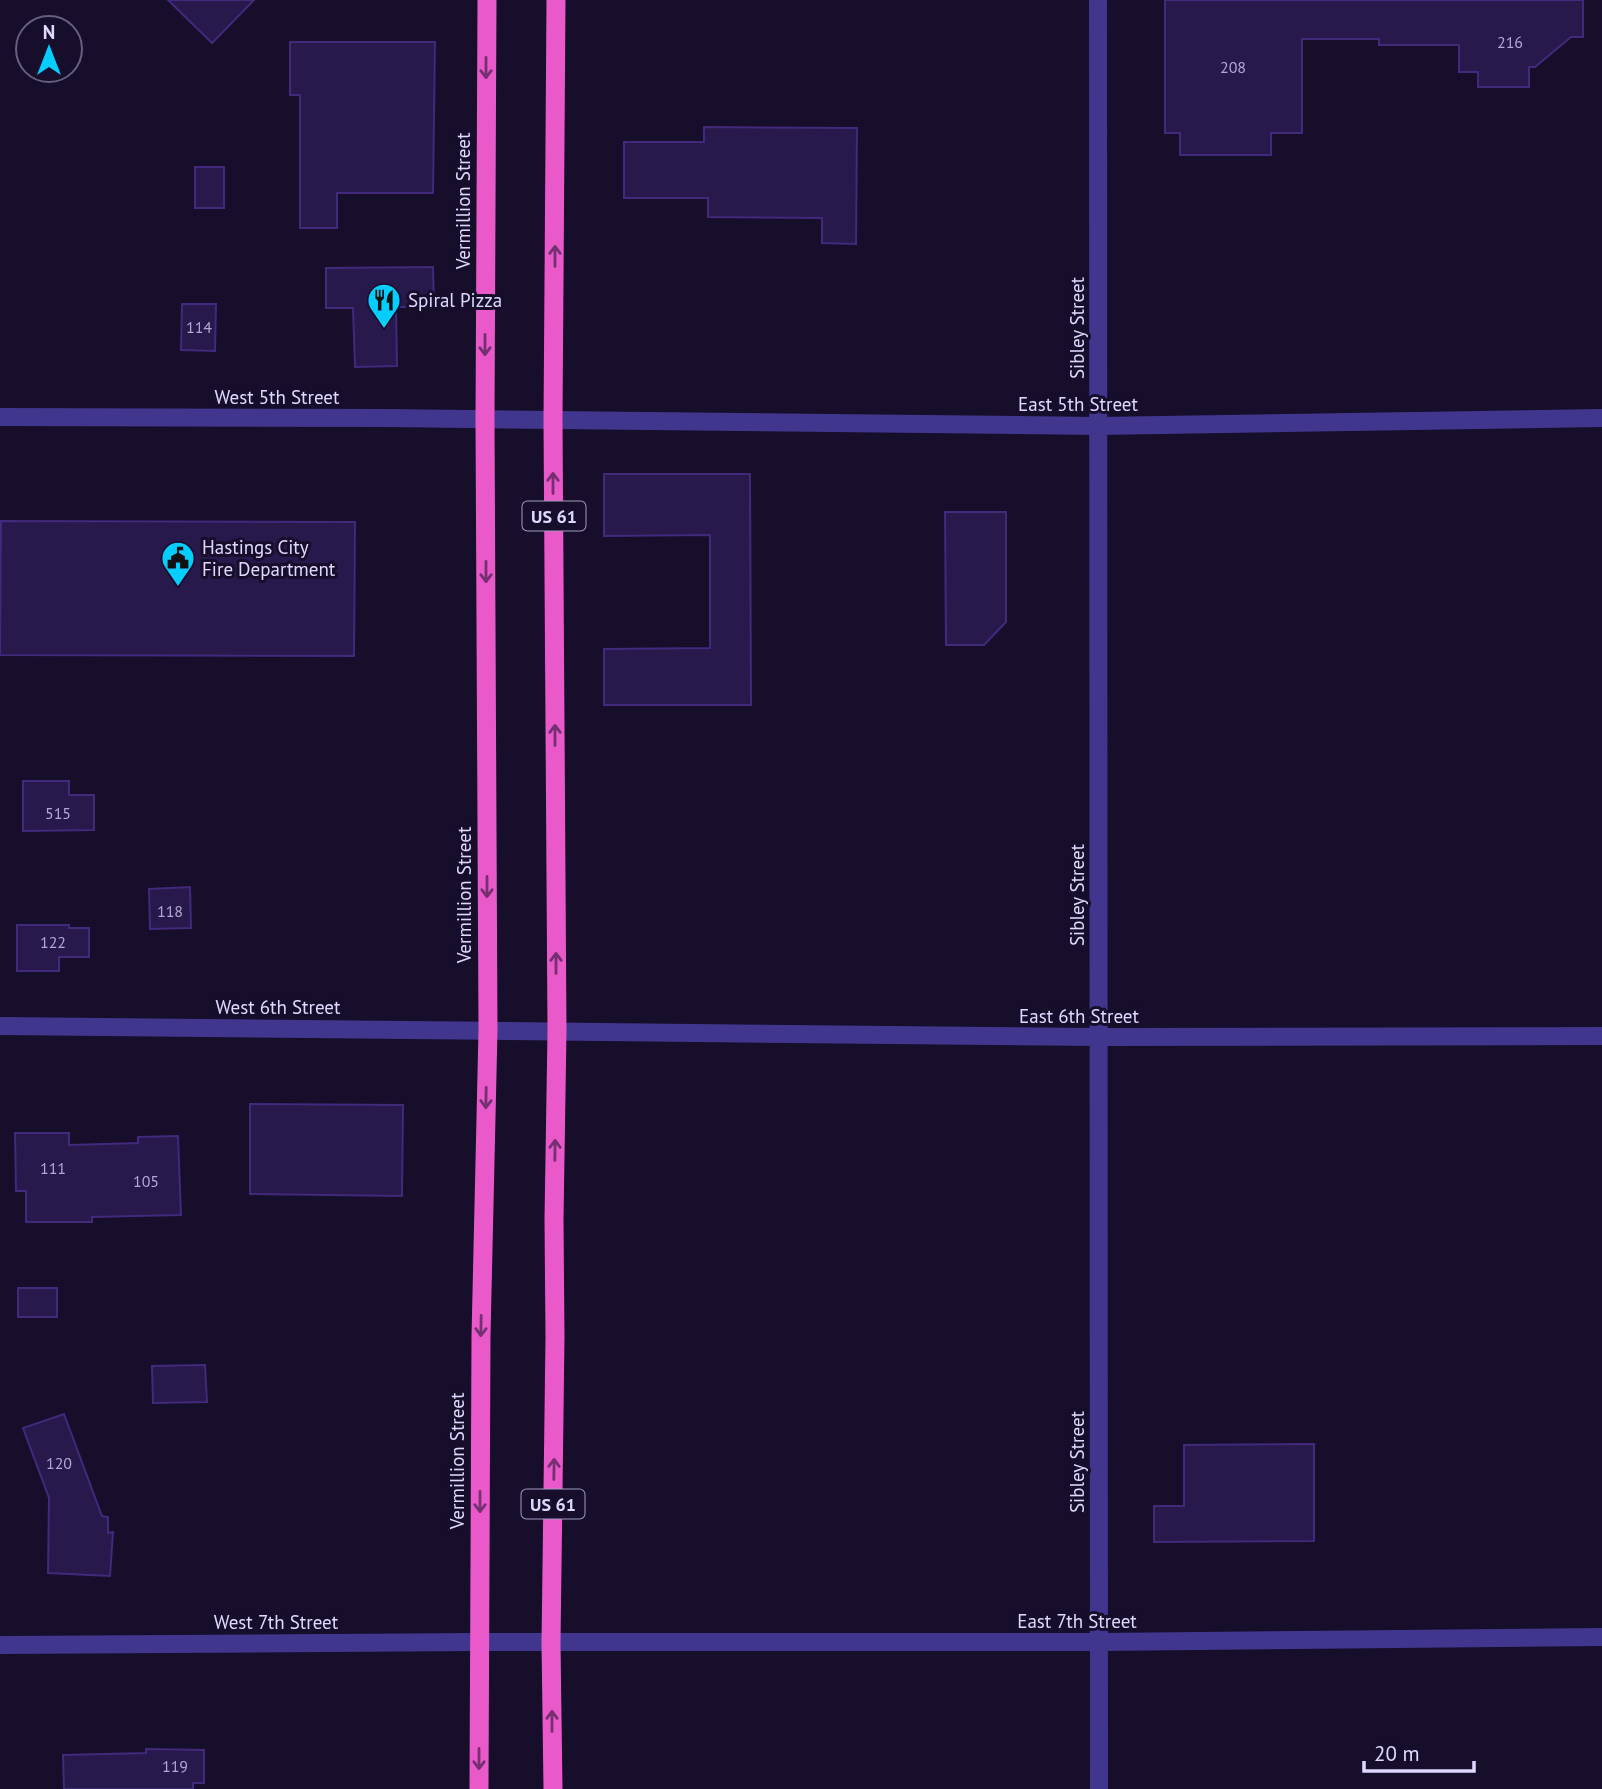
<svg xmlns="http://www.w3.org/2000/svg" width="1602" height="1789" font-family="'PT Sans',sans-serif">
<style>
.building{fill:#28194d;stroke:#41297b;stroke-width:2}
.lines{fill:none;stroke-linecap:round;stroke-linejoin:round}
.minor{stroke:#41368d;stroke-width:18}
.trunk{stroke:#e959ca;stroke-width:19}
.oneway{stroke:#753072}
.labels{text-anchor:middle;dominant-baseline:central;stroke-width:6;stroke-linejoin:round;paint-order:stroke}
.number-label{font-size:16px;fill:#b2a8d2}
.shield{fill:#160e2a;stroke:#a39bbf;stroke-width:2}
.shield-label{font-size:18px;font-weight:bold;fill:#e0d8ff}
.street-label{font-size:19px;fill:#e0d8ff;stroke:#160e2a}
.poi-label{font-size:19px;fill:#e0d8ff;stroke:#160e2a;text-anchor:start}
</style>
<rect width="100%" height="100%" fill="#160e2a"/>
<!-- building -->
<path class="building" d="M 168,0 L 254,0 L 212,43 Z
M 1165,0 L 1583,0 L 1583,37 L 1571,37 L 1535,67 L 1529,67 L 1529,87 L 1478,87 L 1478,72 L 1459,72 L 1459,45 L 1379,45 L 1379,39 L 1302,39 L 1302,133 L 1271,133 L 1271,155 L 1180,155 L 1180,133 L 1165,133 Z
M 290,42 L 435,42 L 433,193 L 337,193 L 337,228 L 300,228 L 300,95 L 290,95 Z
M 704,127 L 857,128 L 856,244 L 822,243 L 822,218 L 708,217 L 708,198 L 624,198 L 624,142 L 704,142 Z
M 195,167 L 224,167 L 224,208 L 195,208 Z
M 433,267 L 434,307 L 396,307 L 397,366 L 355,367 L 353,308 L 326,308 L 326,268 Z
M 182,304 L 216,304 L 215,351 L 181,350 Z
M 604,474 L 750,474 L 751,705 L 604,705 L 604,649 L 710,648 L 710,535 L 604,536 Z
M 945,512 L 1006,512 L 1006,622 L 984,645 L 946,645 Z
M 1,521 L 355,522 L 354,656 L 0,655 Z
M 23,781 L 69,781 L 69,795 L 94,795 L 94,830 L 23,831 Z
M 190,887 L 191,928 L 150,929 L 149,889 Z
M 17,925 L 69,925 L 69,928 L 89,928 L 89,957 L 59,957 L 59,971 L 17,971 Z
M 250,1104 L 403,1105 L 402,1196 L 250,1194 Z
M 15,1133 L 69,1133 L 69,1145 L 138,1143 L 138,1137 L 178,1136 L 181,1215 L 92,1217 L 92,1222 L 26,1222 L 26,1191 L 16,1191 Z
M 18,1288 L 57,1288 L 57,1317 L 18,1317 Z
M 205,1365 L 207,1402 L 153,1403 L 152,1366 Z
M 64,1414 L 102,1516 L 108,1517 L 108,1533 L 113,1532 L 110,1576 L 48,1573 L 49,1498 L 23,1428 Z
M 1314,1444 L 1314,1541 L 1154,1542 L 1154,1506 L 1184,1506 L 1184,1445 Z
M 146,1749 L 204,1750 L 204,1783 L 193,1783 L 193,1789 L 64,1789 L 63,1755 L 146,1753 Z"/>
<g class="lines">
<!-- minor -->
<path class="minor" d="M 1098,0 L 1099,1789
M 0,417 L 385,418 L 1098,426 L 1602,418
M 0,1026 L 1098,1037 L 1602,1036
M 0,1645 L 478,1642 L 1099,1642 L 1602,1637"/>
<!-- trunk -->
<path class="trunk" d="M 479,1789 L 481,1336 L 488,1030 L 485,420 L 487,0
M 553,1789 L 551,1643 L 555,1337 L 554,1219 L 557,1031 L 553,421 L 556,0"/>
</g>
<!-- one-way arrows -->
<defs><path id="oneway-shaft" d="M-6 0H5M1.5-3L5.5 0L1.5 3" fill="none" stroke-width="1.6" stroke-linecap="round" stroke-linejoin="round" transform="scale(1.75)"/></defs>
<g class="oneway">
<use href="#oneway-shaft" transform="translate(486 68) rotate(90)"/>
<use href="#oneway-shaft" transform="translate(555 256) rotate(-90)"/>
<use href="#oneway-shaft" transform="translate(485 345) rotate(90)"/>
<use href="#oneway-shaft" transform="translate(553 483) rotate(-90)"/>
<use href="#oneway-shaft" transform="translate(486 572) rotate(90)"/>
<use href="#oneway-shaft" transform="translate(555 735) rotate(-90)"/>
<use href="#oneway-shaft" transform="translate(487 887) rotate(90)"/>
<use href="#oneway-shaft" transform="translate(556 963) rotate(-90)"/>
<use href="#oneway-shaft" transform="translate(486 1098) rotate(91)"/>
<use href="#oneway-shaft" transform="translate(555 1150) rotate(-89)"/>
<use href="#oneway-shaft" transform="translate(481 1326) rotate(91)"/>
<use href="#oneway-shaft" transform="translate(554 1469) rotate(-89)"/>
<use href="#oneway-shaft" transform="translate(480 1502) rotate(90)"/>
<use href="#oneway-shaft" transform="translate(552 1721) rotate(-90)"/>
<use href="#oneway-shaft" transform="translate(479 1759) rotate(90)"/>
</g>
<!-- icons -->
<defs>
<symbol id="restaurant-pin" viewBox="-11 -11 22 30"><path d="M0 17L-7.5 6A9.5 9.5 0 1 1 7.5 6Z" fill="#04cdff" stroke="#160e2a"/><path d="M-5-6h1v4h1v-4h1v4h1v-4h1v5L-1.5 .5V6h-2V.5L-5-1ZM5-6V6H3V1.5H1.5Q1.5-4 5-6Z" fill="#111"/></symbol>
<symbol id="civic-pin" viewBox="-11 -11 22 30"><path d="M0 17L-7.5 6A9.5 9.5 0 1 1 7.5 6Z" fill="#04cdff" stroke="#160e2a"/><path d="M-.6-6.5H3V-4.5H.6V-3L4-1V1h2V6H-6V1h2V-1L-.6-3ZM-1.2 2.5V6h2.4V2.5Z" fill="#111"/></symbol>
</defs>
<g fill-rule="evenodd">
<use href="#restaurant-pin" x="365" y="281" width="38" height="52"/>
<use href="#civic-pin" x="159" y="539" width="38" height="52"/>
</g>
<g class="labels">
<!-- number labels -->
<g class="number-label">
<text x="1510" y="42">216</text>
<text x="1233" y="67">208</text>
<text x="199" y="327">114</text>
<text x="58" y="813">515</text>
<text x="170" y="911">118</text>
<text x="53" y="942">122</text>
<text x="53" y="1168">111</text>
<text x="146" y="1181">105</text>
<text x="59" y="1463">120</text>
<text x="175" y="1766">119</text>
</g>
<!-- shield labels -->
<g class="shield">
<rect x="522.5" y="501.5" width="63" height="29" rx="5"/>
<rect x="521.5" y="1489.5" width="63" height="29" rx="5"/>
</g>
<g class="shield-label">
<text x="554" y="516">US 61</text>
<text x="553" y="1504">US 61</text>
</g>
<!-- street labels -->
<g class="street-label">
<text transform="translate(463 201) rotate(-90)">Vermillion Street</text>
<text transform="translate(1077 328) rotate(-90)">Sibley Street</text>
<text x="277" y="397">West 5th Street</text>
<text x="1078" y="404">East 5th Street</text>
<text transform="translate(464 895) rotate(-90)">Vermillion Street</text>
<text transform="translate(1077 895) rotate(-90)">Sibley Street</text>
<text x="278" y="1007">West 6th Street</text>
<text x="1079" y="1016">East 6th Street</text>
<text transform="translate(457 1461) rotate(-90)">Vermillion Street</text>
<text transform="translate(1077 1462) rotate(-90)">Sibley Street</text>
<text x="1077" y="1621">East 7th Street</text>
<text x="276" y="1622">West 7th Street</text>
</g>
<!-- poi labels -->
<g class="poi-label">
<text x="408" y="300">Spiral Pizza</text>
<text x="202" y="547">Hastings City<tspan x="202" dy="22">Fire Department</tspan></text>
</g>
</g>
<!-- north arrow -->
<g transform="translate(49 49)"><circle r="33" fill="#160e2a" stroke="#675f7f" stroke-width="2"/>
<path d="M0-5L12 26L0 18L-12 26Z" fill="#04cdff"/>
<text y="-10" font-size="19" font-weight="bold" text-anchor="middle" fill="#e0d8ff">N</text>
</g>
<!-- scale -->
<path d="M1364 1761v10h110v-10" fill="none" stroke="#e0d8ff" stroke-width="3.5"/>
<text x="1374" y="1761" font-size="21" fill="#e0d8ff" stroke="#160e2a" stroke-width="5" paint-order="stroke">20 m</text>
</svg>
